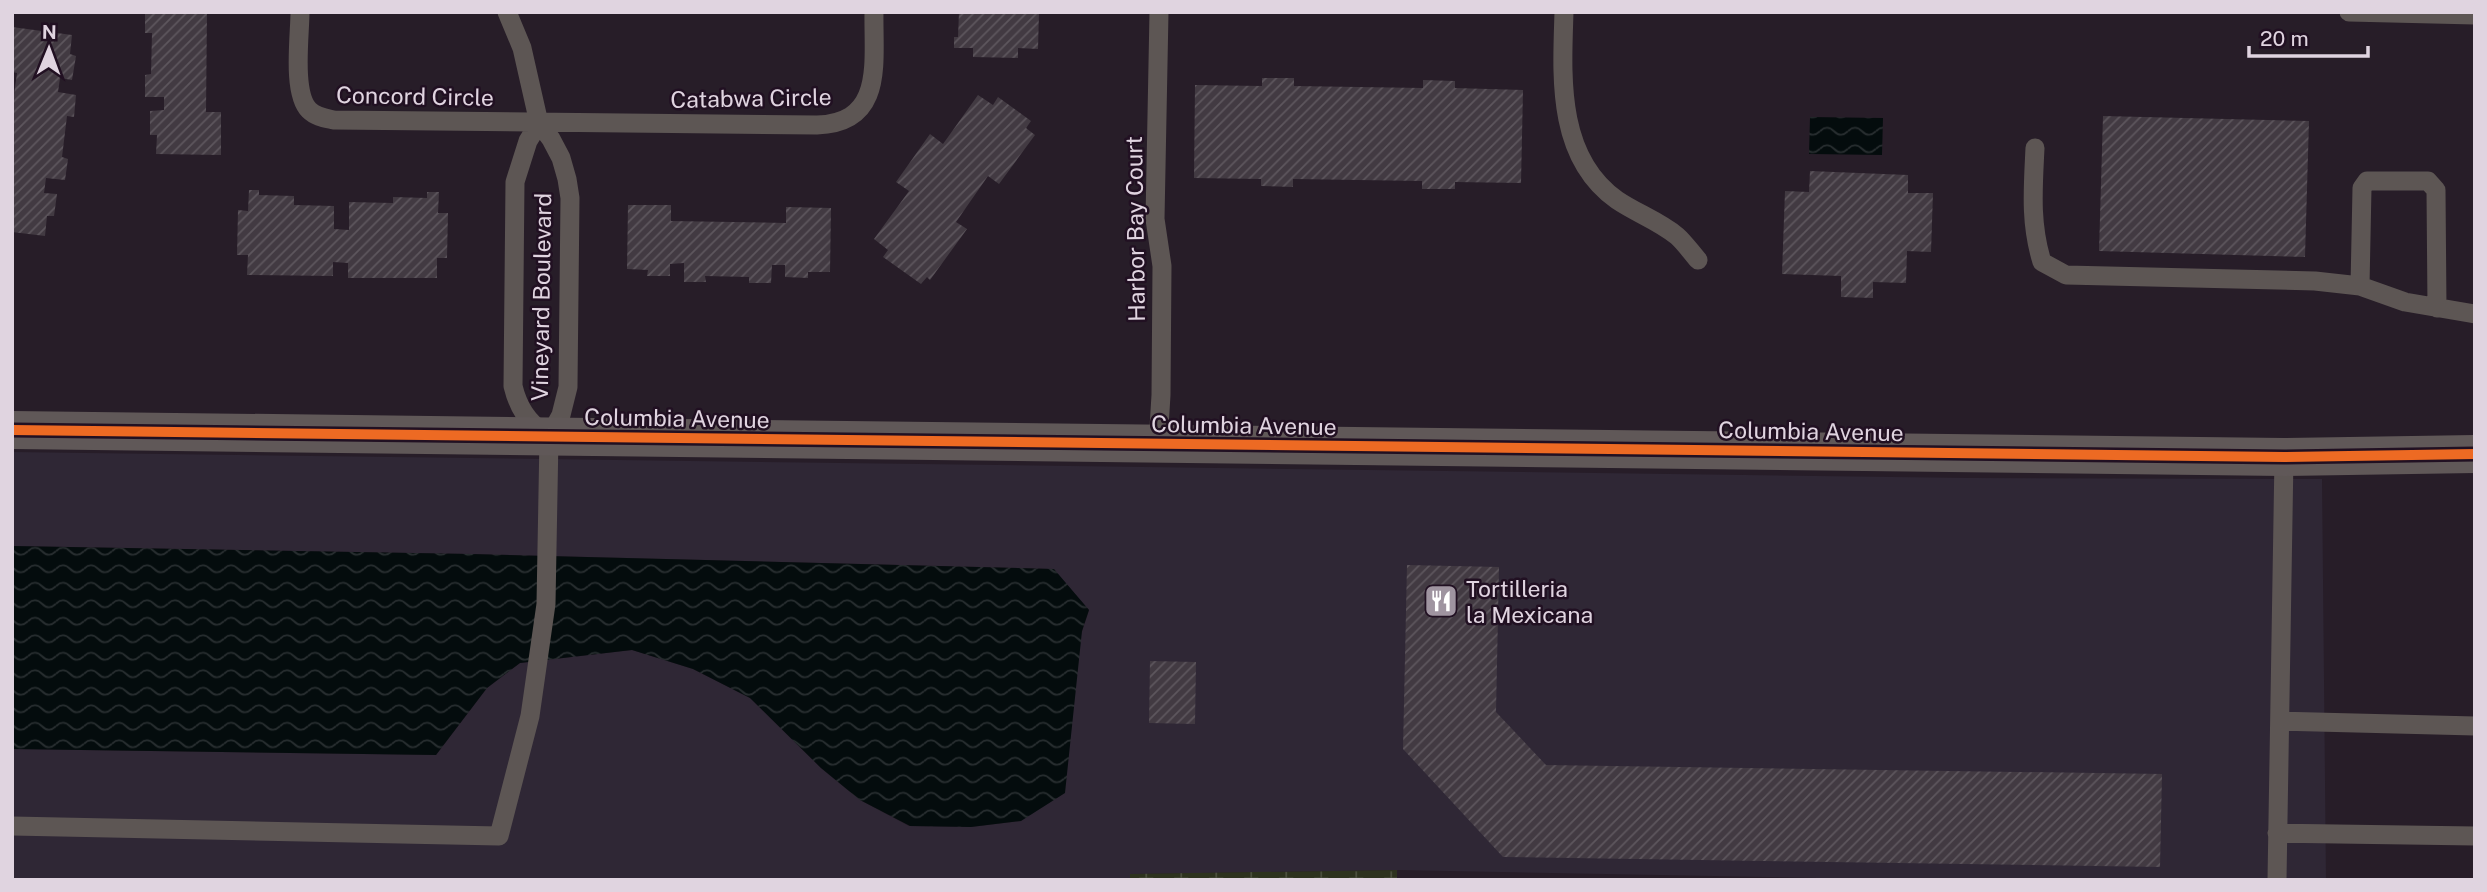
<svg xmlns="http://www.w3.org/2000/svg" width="2487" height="892" font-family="'Public Sans',sans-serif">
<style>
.commercial{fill:#2f2735}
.wetland{fill:url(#wetland-marsh)}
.water{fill:url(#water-waves)}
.building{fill:url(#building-hatch)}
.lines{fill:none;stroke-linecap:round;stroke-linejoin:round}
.lane{stroke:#5d5654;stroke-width:19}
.secondary{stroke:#605858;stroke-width:38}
.cycleway-casing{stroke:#211022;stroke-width:15}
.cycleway{stroke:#ed6a23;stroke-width:10}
.labels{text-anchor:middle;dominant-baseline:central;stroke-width:5;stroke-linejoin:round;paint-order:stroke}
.street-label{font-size:23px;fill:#e0d4e0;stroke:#211022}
.poi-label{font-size:23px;fill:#e0d4e0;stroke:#211022;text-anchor:start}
</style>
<defs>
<pattern id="wetland-marsh" width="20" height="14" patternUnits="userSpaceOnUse" patternTransform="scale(1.75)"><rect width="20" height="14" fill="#2d321e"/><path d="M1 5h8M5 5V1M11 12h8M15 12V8" fill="none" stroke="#4b4f3e"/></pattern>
<pattern id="water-waves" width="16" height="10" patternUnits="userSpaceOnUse" patternTransform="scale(1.75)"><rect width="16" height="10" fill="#040c0d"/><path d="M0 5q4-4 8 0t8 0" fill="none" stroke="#282e30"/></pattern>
<pattern id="building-hatch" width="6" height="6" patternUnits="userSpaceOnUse" patternTransform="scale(1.75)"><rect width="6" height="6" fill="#423a42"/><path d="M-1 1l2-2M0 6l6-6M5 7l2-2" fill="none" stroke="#5d565d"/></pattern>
</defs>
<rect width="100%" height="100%" fill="#271d28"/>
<!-- commercial -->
<path class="commercial" d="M 12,452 L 1970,478 L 2322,479 L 2326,880 L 1925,880 L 1397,870 L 1131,874 L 1130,880 L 12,880 L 12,749 L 436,755 L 487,688 L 520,663 L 632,650 L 693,669 L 750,698 L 821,768 L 860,800 L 909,826 L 971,827 L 1021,821 L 1089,610 L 1053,569 L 471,554 L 12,546 Z"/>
<!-- wetland -->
<path class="wetland" d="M 1397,870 L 1397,880 L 1130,880 L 1130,874 Z"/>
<!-- water -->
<path class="water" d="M 1810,117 L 1883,118 L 1882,155 L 1809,154 Z
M 12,546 L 471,554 L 1054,569 L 1089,610 L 1082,631 L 1065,793 L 1021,821 L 971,827 L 910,826 L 860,800 L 821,768 L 750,698 L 693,669 L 632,650 L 520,663 L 487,688 L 436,755 L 12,749 Z"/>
<!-- building -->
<path class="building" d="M 145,12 L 207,12 L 206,112 L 221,112 L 221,155 L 156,154 L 157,135 L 150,135 L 150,111 L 164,110 L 164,97 L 145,97 L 145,75 L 151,74 L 152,33 L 145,33 Z
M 959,12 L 1039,12 L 1038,49 L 1018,48 L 1018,58 L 973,57 L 973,48 L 954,48 L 954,37 L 958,37 Z
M 12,27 L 72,35 L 70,54 L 76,56 L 72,80 L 60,78 L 58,92 L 76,95 L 74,117 L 67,116 L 62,157 L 68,159 L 65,180 L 46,178 L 44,193 L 57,194 L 54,216 L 47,216 L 45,236 L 12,232 L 12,108 L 17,73 L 12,72 Z
M 1262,78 L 1294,78 L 1294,86 L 1423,88 L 1423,80 L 1455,81 L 1455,88 L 1523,90 L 1521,183 L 1455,182 L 1455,189 L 1422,189 L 1422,181 L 1293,179 L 1293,187 L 1261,186 L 1261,179 L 1194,178 L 1195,85 L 1262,86 Z
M 978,95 L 993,105 L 998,97 L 1031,121 L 1026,128 L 1035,135 L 999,184 L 988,176 L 956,222 L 967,229 L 930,280 L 927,277 L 921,284 L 883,257 L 888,250 L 874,239 L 909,191 L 896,182 L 930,134 L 943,144 Z
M 2103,116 L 2309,121 L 2305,257 L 2099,251 Z
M 1810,171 L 1908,175 L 1908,193 L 1933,193 L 1931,252 L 1907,251 L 1906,283 L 1873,282 L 1873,298 L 1841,297 L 1841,276 L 1782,274 L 1785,191 L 1809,192 Z
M 249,190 L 259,190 L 259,195 L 294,196 L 294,205 L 334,206 L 334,229 L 349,230 L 349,202 L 393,203 L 393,197 L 427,198 L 427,192 L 439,192 L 438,213 L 448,213 L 447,258 L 437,258 L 437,278 L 348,278 L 348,263 L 333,262 L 333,276 L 247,275 L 248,255 L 237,255 L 238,210 L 248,211 Z
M 628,205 L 671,205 L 671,221 L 786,223 L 786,207 L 831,208 L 830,272 L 808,272 L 808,278 L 785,277 L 785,265 L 772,265 L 771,283 L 749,283 L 749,277 L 705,276 L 706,282 L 684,282 L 684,263 L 670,264 L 670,276 L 647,276 L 648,270 L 627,269 Z
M 1407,565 L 1499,567 L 1496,712 L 1546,765 L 2162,774 L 2160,867 L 1503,857 L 1403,749 Z
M 1150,661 L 1196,662 L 1195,724 L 1149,723 Z"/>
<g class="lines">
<!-- lane -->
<path class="lane" d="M 300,12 C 300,35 292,93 309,110 C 316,117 325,118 334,120 L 817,125 C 885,123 873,62 874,12
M 1564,12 C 1562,76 1556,157 1617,200 C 1636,213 1659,221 1677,236 C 1684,242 1691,252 1698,260
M 2349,12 L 2475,15
M 539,123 L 528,141 L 515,182 L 513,386 C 518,407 527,421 545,434
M 2035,148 C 2033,189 2030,223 2042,262 L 2066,275 L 2315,281 L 2360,286 L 2405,302 L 2475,314
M 2360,286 L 2362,188 L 2367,181 L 2428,181 L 2436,190 L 2437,308
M 1158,444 L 1161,395 L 1162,266 L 1155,219 L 1159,12
M 2280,721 L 2475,726
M 12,826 L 499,836 L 530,716 L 546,604 L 549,437 L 561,415 L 568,387 L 570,198 L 567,179 L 561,158 L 551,139 L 539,123 L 522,48 L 507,12
M 2277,833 L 2475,836
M 2277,880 L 2284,457"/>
<!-- secondary -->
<path class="secondary" d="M 12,430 L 2284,457 L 2475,454"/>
<defs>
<path id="cycleway" d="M 12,430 L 2284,457 L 2475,454"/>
</defs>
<!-- cycleway casing -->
<use href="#cycleway" class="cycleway-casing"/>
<!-- cycleway -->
<use href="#cycleway" class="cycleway"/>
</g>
<!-- icons -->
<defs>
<symbol id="restaurant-square" viewBox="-11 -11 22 22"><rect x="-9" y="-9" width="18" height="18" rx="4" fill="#9f94a0" stroke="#211022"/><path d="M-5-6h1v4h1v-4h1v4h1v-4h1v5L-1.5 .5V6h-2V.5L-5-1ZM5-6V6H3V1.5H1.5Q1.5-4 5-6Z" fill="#fff"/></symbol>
</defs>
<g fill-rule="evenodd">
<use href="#restaurant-square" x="1422" y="582" width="38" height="38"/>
</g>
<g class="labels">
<!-- street labels -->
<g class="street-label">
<text transform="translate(415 96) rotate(1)">Concord Circle</text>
<text transform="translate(751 98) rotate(-1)">Catabwa Circle</text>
<text transform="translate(1135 229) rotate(-91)">Harbor Bay Court</text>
<text transform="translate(541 297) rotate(-89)">Vineyard Boulevard</text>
<text transform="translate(677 418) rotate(1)">Columbia Avenue</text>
<text transform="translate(1244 425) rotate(1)">Columbia Avenue</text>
<text transform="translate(1811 431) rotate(1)">Columbia Avenue</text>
</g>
<!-- poi labels -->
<g class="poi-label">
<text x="1466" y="588">Tortilleria<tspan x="1466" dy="26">la Mexicana</tspan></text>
</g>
</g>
<!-- border -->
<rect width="2487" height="892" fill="none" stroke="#e0d4e0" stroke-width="28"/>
<!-- north arrow -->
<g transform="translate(49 49) rotate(1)" stroke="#211022" stroke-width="5" paint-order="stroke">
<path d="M0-5L12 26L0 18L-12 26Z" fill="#e0d4e0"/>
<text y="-10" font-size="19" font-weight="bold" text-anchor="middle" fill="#e0d4e0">N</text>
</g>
<!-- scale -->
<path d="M2249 46v10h119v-10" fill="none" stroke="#e0d4e0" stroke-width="3.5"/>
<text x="2260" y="46" font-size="21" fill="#e0d4e0" stroke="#211022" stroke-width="5" paint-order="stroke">20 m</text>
</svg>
